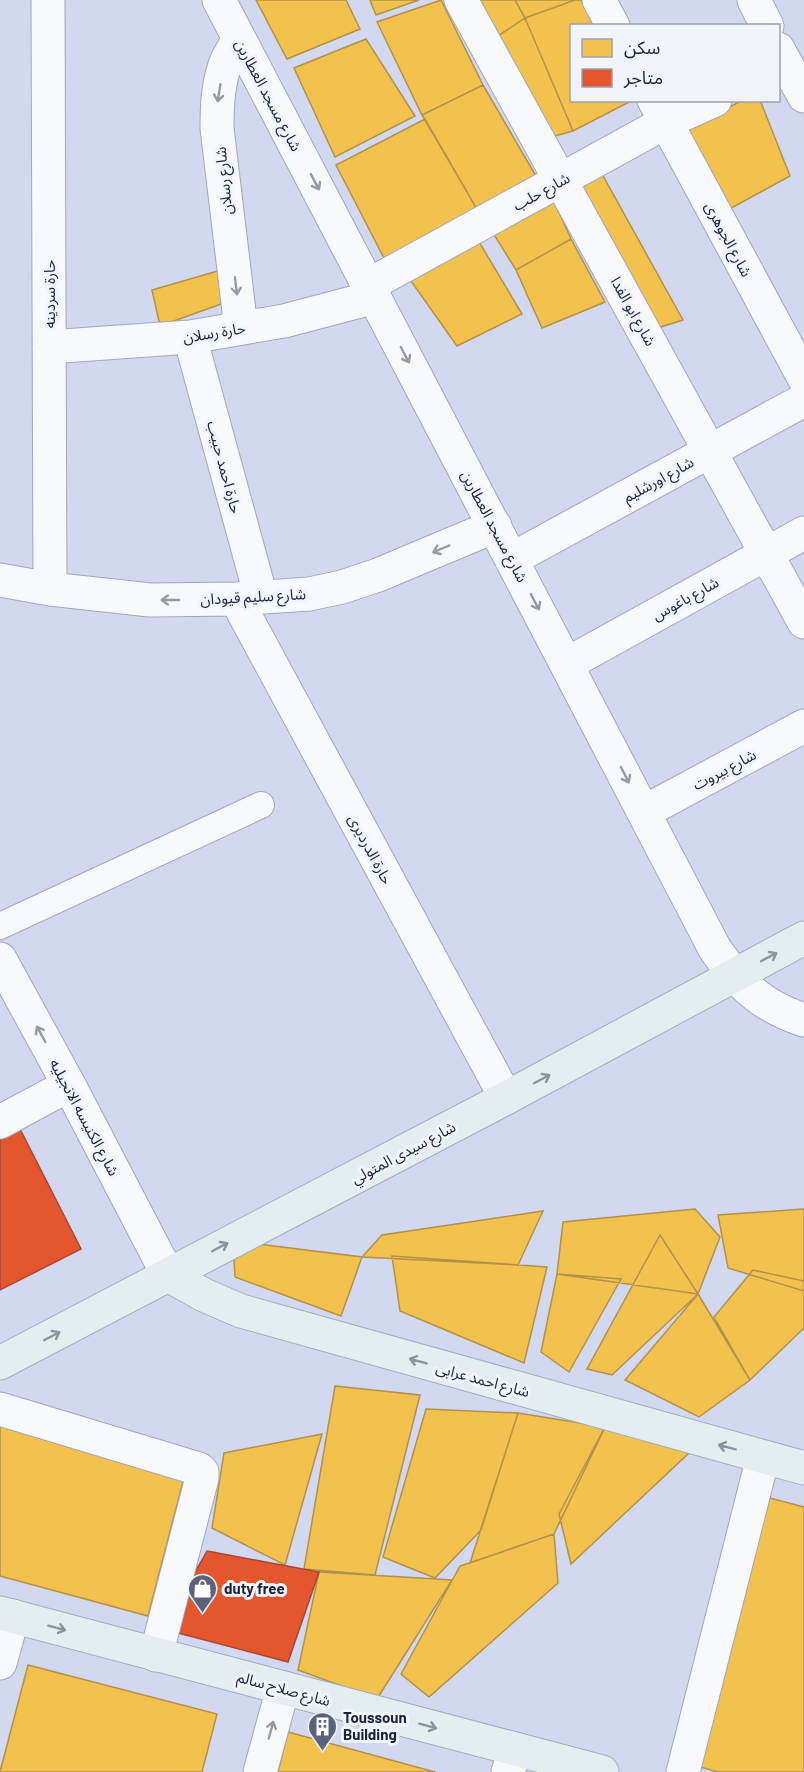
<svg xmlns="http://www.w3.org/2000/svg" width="804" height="1772" font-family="Barlow,'Noto Sans Arabic',sans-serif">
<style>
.homes{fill:#f2c14e;stroke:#b29249;stroke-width:1.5}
.shops{fill:#e4572e;stroke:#a84732;stroke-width:1.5}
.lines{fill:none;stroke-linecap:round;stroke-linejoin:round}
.lane-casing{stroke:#a0a6bd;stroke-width:28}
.street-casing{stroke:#a0a6bd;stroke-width:35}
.primary-casing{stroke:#9eafbe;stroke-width:35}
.lane{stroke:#f8f9fd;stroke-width:26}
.street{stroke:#f8f9fd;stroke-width:33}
.primary{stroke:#e4edf2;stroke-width:33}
.oneway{stroke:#9599a6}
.oneway2{stroke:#8a92a0}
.labels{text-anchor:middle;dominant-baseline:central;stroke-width:6;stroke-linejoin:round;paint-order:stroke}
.street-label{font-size:15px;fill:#1b233c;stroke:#f2f4fb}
.poi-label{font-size:15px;font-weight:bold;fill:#1b233c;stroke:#f2f4fb;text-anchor:start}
</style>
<rect width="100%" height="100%" fill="#d2d8ef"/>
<!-- homes -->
<path class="homes" d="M 256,0 L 346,0 L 360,29 L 287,59 Z
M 370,0 L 419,0 L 376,15 Z
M 441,0 L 483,85 L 422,115 L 377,22 Z
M 472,0 L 515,0 L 525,18 L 486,44 Z
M 515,0 L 575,0 L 525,18 Z
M 575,0 L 581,0 L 594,26 L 572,26 L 572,100 L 631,101 L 573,131 L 525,18 Z
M 525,18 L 573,131 L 540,140 L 486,44 Z
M 366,39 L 415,116 L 335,157 L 294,68 Z
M 483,85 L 536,176 L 478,211 L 422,115 Z
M 743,100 L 760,100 L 790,176 L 726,211 L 685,130 Z
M 425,119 L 478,211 L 386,262 L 336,165 Z
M 574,172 L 602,174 L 683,320 L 645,332 Z
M 553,199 L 571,239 L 516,270 L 493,233 Z
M 475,235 L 522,314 L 457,346 L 406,274 Z
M 571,239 L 605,302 L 542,328 L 516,270 Z
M 221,270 L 224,303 L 160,326 L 152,290 Z
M 695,1209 L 720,1237 L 698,1294 L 557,1274 L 563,1222 Z
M 804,1209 L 804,1291 L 728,1268 L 718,1215 Z
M 543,1211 L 518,1265 L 362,1257 L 382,1235 Z
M 660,1235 L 698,1294 L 612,1375 L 587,1369 Z
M 233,1241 L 362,1257 L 341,1316 L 235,1277 Z
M 392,1256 L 547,1267 L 524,1363 L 400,1311 Z
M 753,1270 L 804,1281 L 804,1328 L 750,1380 L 714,1317 Z
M 557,1274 L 621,1279 L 569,1372 L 541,1352 Z
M 698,1294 L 750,1380 L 699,1417 L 625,1380 Z
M 335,1386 L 420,1395 L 375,1575 L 304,1569 Z
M 426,1409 L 518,1413 L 481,1530 L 435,1578 L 383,1557 Z
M 518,1413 L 605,1427 L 554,1534 L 470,1563 Z
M 0,1416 L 186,1470 L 148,1616 L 0,1576 Z
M 605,1427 L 690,1452 L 571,1564 L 559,1514 Z
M 322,1434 L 285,1565 L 212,1528 L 224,1453 Z
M 766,1497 L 804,1507 L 804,1772 L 718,1772 L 693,1765 Z
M 554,1534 L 558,1583 L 429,1697 L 401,1674 L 460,1566 Z
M 319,1572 L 452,1580 L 377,1699 L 298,1670 Z
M 28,1665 L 217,1714 L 202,1772 L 0,1772 Z
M 288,1732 L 435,1772 L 278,1772 Z"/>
<!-- shops -->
<path class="shops" d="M 18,1125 L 81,1249 L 0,1290 L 0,1134 Z
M 207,1551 L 319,1572 L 288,1662 L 163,1629 Z"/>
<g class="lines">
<defs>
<path id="lane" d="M 0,926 L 261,805"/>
<path id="street" d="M 48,0 L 50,589
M 219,0 L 715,949 C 740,985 761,1006 804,1020
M 461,0 L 804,622
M 599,0 L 613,26
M 754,0 L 767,26
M 239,38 C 236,45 231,52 227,60 C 218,81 217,105 217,128 L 241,328
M 778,49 L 804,96
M 654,100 L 804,378
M 369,285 L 666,122 L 715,100
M 190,337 L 261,597
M 49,347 L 190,337 L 284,321 L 375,297
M 512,559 L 804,400
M 0,580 L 50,589 L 150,600 L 236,599 L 309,594 L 342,587 L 378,575 L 495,526
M 236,599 L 506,1098
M 567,664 L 804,533
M 644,812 L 804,726
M 0,959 L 69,1085 L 168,1275
M 0,1122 L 69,1085
M 0,1409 L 199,1469 L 202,1472 L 202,1478 L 156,1655
M 0,1663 L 13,1616
M 260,1772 L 283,1688
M 508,1772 L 515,1749
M 683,1772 L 763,1457"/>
<path id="primary" d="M 168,1275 L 204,1295 L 241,1311 L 804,1468
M 0,1363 L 506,1098 L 804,938
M 0,1613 L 602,1772"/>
</defs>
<!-- lane casing -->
<use href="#lane" class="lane-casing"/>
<!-- street casing -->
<use href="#street" class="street-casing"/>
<!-- primary casing -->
<use href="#primary" class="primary-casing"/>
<!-- lane -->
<use href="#lane" class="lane"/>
<!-- street -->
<use href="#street" class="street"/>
<!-- primary -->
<use href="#primary" class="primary"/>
</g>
<!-- one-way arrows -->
<defs><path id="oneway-shaft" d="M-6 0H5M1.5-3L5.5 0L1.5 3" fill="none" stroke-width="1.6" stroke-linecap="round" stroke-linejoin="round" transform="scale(1.5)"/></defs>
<g class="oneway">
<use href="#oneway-shaft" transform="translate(219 93) rotate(99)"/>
<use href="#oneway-shaft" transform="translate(315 182) rotate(62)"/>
<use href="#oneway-shaft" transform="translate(236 286) rotate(83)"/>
<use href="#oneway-shaft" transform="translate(405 355) rotate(62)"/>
<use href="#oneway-shaft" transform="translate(441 549) rotate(157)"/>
<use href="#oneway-shaft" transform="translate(170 600) rotate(180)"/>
<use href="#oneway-shaft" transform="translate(535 602) rotate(62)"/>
<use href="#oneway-shaft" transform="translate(625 775) rotate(63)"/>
<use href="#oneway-shaft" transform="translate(41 1034) rotate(-119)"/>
<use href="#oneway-shaft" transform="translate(271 1730) rotate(-75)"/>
</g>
<g class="oneway2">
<use href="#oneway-shaft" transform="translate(769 957) rotate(-28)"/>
<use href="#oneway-shaft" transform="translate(542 1079) rotate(-28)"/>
<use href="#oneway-shaft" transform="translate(220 1247) rotate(-28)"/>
<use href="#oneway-shaft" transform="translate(52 1336) rotate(-28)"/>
<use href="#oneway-shaft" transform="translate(418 1361) rotate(-165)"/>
<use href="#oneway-shaft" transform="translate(727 1447) rotate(-165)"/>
<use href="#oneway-shaft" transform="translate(57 1628) rotate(15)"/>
<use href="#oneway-shaft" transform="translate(428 1726) rotate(15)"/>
</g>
<!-- icons -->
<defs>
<symbol id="shop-pin" viewBox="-11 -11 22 30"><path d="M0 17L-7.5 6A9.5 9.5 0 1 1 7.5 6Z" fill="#5b627b" stroke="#f2f4fb"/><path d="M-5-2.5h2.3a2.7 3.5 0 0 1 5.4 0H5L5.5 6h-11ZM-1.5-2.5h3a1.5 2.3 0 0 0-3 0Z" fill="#fff"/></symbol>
<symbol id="building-pin" viewBox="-11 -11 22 30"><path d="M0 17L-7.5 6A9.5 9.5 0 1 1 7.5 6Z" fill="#5b627b" stroke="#f2f4fb"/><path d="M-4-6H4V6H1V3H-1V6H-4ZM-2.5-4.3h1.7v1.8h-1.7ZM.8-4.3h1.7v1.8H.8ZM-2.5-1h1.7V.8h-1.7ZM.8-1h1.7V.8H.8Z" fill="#fff"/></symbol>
</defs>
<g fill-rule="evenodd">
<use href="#shop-pin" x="186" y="1572" width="33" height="45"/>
<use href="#building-pin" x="306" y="1710" width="33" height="45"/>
</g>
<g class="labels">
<!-- street labels -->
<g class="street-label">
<text transform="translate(269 95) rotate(62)">شارع مسجد العطارين</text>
<text transform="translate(223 181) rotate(-96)">شارع رسلان</text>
<text transform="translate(541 191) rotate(-29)">شارع حلب</text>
<text transform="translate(729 239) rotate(62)">شارع الجوهرى</text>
<text transform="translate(49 294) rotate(-90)">حارة سردينه</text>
<text transform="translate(634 311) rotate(61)">شارع ابو الفدا</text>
<text transform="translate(214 332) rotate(-9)">حارة رسلان</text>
<text transform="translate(225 467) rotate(75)">حارة احمد حبيب</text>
<text transform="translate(658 479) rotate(-29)">شارع اورشليم</text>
<text transform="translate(495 526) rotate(62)">شارع مسجد العطارين</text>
<text transform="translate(253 596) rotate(-3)">شارع سليم قيودان</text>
<text transform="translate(685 598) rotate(-29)">شارع باغوس</text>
<text transform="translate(724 769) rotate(-28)">شارع بيروت</text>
<text transform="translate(371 849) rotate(62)">حارة الدرديرى</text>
<text transform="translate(85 1117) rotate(62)">شارع الكنيسه الانجيليه</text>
<text transform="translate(403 1152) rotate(-28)">شارع سيدى المتولي</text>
<text transform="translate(483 1379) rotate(15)">شارع احمد عرابى</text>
<text transform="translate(284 1688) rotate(15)">شارع صلاح سالم</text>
</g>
<!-- poi labels -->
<g class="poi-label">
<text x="224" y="1588">duty free</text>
<text x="343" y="1717">Toussoun<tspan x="343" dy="17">Building</tspan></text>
</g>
</g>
<!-- legend -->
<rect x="570" y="24" width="210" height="78" fill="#f2f4fb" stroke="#9ca0af" stroke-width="1.5"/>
<rect x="582" y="39" width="30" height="18" fill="#f2c14e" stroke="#9ca0af" stroke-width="1.5"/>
<text x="624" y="54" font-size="18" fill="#1b233c">سكن</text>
<rect x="582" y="69" width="30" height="18" fill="#e4572e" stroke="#9ca0af" stroke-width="1.5"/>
<text x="624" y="84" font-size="18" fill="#1b233c">متاجر</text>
</svg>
